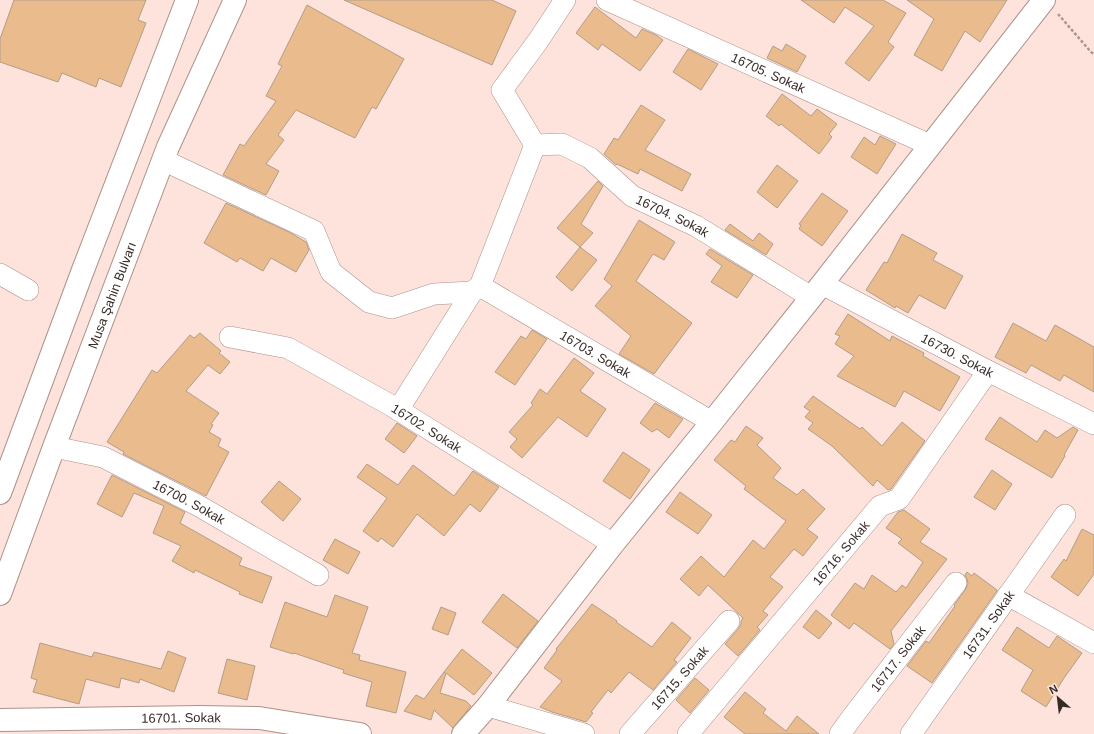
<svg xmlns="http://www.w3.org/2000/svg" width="1094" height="734" font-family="Arial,sans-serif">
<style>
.building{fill:#eabb8c;stroke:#b39d89}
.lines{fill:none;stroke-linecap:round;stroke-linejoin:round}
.street-casing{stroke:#af9188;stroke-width:22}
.secondary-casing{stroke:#af9188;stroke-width:24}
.highway-casing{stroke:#af9188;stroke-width:24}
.path{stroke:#ab9791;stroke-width:2.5;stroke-dasharray:3 2;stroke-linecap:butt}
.street{stroke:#fff;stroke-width:21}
.secondary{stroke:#fff;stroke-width:22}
.highway{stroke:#fff;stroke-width:22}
.labels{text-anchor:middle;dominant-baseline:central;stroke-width:3.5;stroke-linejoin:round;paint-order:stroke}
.street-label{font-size:13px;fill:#372b28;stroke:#fde3db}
</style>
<rect width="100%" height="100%" fill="#fde3db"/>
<!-- building -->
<path class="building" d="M 14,0 L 146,0 L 138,20 L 146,23 L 121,87 L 99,78 L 96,87 L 62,73 L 58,82 L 0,62 L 0,39 Z
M 344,0 L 492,0 L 516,11 L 492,65 Z
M 801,0 L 883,0 L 906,13 L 888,42 L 894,47 L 869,81 L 845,63 L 874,26 L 845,7 L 834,23 Z
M 907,0 L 1007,0 L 980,42 L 965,31 L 942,71 L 914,55 L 934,19 Z
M 307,5 L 404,59 L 376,109 L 372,107 L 355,138 L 296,110 L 278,135 L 284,140 L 266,164 L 279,171 L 266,195 L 223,175 L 240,144 L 244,146 L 276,101 L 266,96 L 282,66 L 278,64 Z
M 595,7 L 636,38 L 642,29 L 656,35 L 663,40 L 640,71 L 602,44 L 598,50 L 576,33 Z
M 786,44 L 806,56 L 797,72 L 767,58 L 773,46 L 782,51 Z
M 688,49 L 718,64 L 701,90 L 673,72 Z
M 782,94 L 811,116 L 817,109 L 837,124 L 829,134 L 832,137 L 819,154 L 781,124 L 779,126 L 766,116 Z
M 641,105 L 665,120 L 645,150 L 691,174 L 682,191 L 640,169 L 638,174 L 617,164 L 616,165 L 604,154 L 614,138 L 618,140 Z
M 880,136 L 896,144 L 877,174 L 851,157 L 864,137 L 875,145 Z
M 777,165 L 798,181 L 777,208 L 757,192 Z
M 598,181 L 603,186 L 581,224 L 593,233 L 580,247 L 597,260 L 572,291 L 556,277 L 580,247 L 557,228 Z
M 822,193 L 848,211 L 822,246 L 799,229 L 801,225 L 799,224 Z
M 226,203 L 289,232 L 306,242 L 309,250 L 296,272 L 271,258 L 263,271 L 240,258 L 237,262 L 204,243 Z
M 639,220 L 675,242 L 664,260 L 653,254 L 636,281 L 692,323 L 654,374 L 619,354 L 631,336 L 595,306 L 612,286 L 604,279 Z
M 730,224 L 753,241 L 759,233 L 773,244 L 766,255 L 725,230 Z
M 902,234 L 937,253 L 933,260 L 963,276 L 945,309 L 919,295 L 908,313 L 896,306 L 895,308 L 866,290 L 884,262 L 887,263 Z
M 710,249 L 753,275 L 737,298 L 711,282 L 722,266 L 706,254 Z
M 848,314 L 890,341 L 892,336 L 924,353 L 923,356 L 960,377 L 940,411 L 904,391 L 895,407 L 837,376 L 854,356 L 835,344 L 840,336 L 835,334 Z
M 1013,323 L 1046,341 L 1055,325 L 1094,347 L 1094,392 L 1064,375 L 1060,381 L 1031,365 L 1026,373 L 995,357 Z
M 532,330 L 547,339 L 515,385 L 495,372 L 521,336 L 526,339 Z
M 200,333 L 221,351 L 219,353 L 230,362 L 220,374 L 208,365 L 186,391 L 219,413 L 211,424 L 213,425 L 209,432 L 221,439 L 218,446 L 229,452 L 206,496 L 123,454 L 124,452 L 107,442 L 152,370 L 157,373 L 190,335 L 194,338 Z
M 574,358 L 594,373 L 580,391 L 606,409 L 587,437 L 558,417 L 522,458 L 510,447 L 517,439 L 509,432 L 533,405 L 531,403 L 540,389 L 547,394 Z
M 813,396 L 860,429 L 862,427 L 882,446 L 902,422 L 925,441 L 891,489 L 888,490 L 877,480 L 873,486 L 832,446 L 808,429 L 813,423 L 805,417 L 810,411 L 804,407 Z
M 655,403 L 683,419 L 669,438 L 657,429 L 652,432 L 640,423 Z
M 1000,417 L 1037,442 L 1045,430 L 1057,438 L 1073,427 L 1078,430 L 1064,455 L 1065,456 L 1052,478 L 985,439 Z
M 397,423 L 417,436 L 404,453 L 385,439 Z
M 746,426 L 763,438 L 757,445 L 781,468 L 773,478 L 797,495 L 803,489 L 825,509 L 807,529 L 818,537 L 803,556 L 794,549 L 770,577 L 783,587 L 763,611 L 768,615 L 757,627 L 760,630 L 738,656 L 725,644 L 738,629 L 741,624 L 741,621 L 743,618 L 708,585 L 699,596 L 680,579 L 701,556 L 724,577 L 753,540 L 764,549 L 786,521 L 744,489 L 746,486 L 714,460 L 731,440 L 735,442 Z
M 623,452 L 650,470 L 630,499 L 603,481 Z
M 367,464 L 398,485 L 413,465 L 454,496 L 473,471 L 499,487 L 480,512 L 470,504 L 444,536 L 417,514 L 393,547 L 381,538 L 378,542 L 363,531 L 387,498 L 357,477 Z
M 992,470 L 1012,484 L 995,510 L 974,497 Z
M 112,475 L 185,512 L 180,523 L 242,558 L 239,565 L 272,577 L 262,603 L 239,594 L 240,592 L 195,570 L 194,573 L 172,561 L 181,546 L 153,533 L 164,506 L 134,493 L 122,517 L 97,504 Z
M 279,481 L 301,499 L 283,521 L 261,502 Z
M 680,492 L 712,515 L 698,534 L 666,512 Z
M 904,510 L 930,529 L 920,542 L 947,559 L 891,631 L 894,644 L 890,649 L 854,623 L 849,629 L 831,615 L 855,583 L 864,589 L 872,575 L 896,592 L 902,585 L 906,588 L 923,562 L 898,543 L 902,539 L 886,528 L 898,512 Z
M 1082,529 L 1094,535 L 1094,574 L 1078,596 L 1051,577 L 1064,559 L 1066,561 Z
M 335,539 L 360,552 L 348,574 L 323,560 Z
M 967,572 L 972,576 L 974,573 L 997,590 L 997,591 L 932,683 L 907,666 L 926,641 L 929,643 L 955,606 L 954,605 L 965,590 L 968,584 L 967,579 L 965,575 Z
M 503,594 L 538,621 L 517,648 L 482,622 Z
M 335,595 L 368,607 L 352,653 L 360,655 L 359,660 L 406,672 L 396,713 L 366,706 L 372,682 L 343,673 L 344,670 L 294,653 L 293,654 L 270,647 L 285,602 L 327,617 Z
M 592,604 L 617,621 L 616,622 L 652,647 L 672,622 L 691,638 L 674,660 L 677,662 L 653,690 L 629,672 L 611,693 L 608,690 L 591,712 L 593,713 L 586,722 L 552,712 L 540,707 L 562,681 L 544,668 L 557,650 L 556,649 Z
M 441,607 L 456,613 L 448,635 L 432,629 Z
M 816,610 L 832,623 L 819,639 L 803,627 Z
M 1017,627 L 1049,648 L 1057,636 L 1082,653 L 1064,678 L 1046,707 L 1021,691 L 1033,670 L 1002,650 Z
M 40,643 L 92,657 L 94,652 L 161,669 L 168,651 L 186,658 L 174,692 L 140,679 L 139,683 L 121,678 L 119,688 L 86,679 L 79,704 L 33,692 L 37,680 L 31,678 Z
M 462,649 L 492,673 L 474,695 L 446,673 L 440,693 L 466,701 L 471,706 L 453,728 L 434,710 L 431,720 L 404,711 L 416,695 L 424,699 L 444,672 L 445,673 L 444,672 Z
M 227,659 L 255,666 L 247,700 L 218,693 Z
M 695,678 L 709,690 L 690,713 L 676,700 Z
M 745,692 L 766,709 L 763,713 L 786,731 L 797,716 L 819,734 L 745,734 L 724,717 Z"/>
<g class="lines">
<defs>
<g id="street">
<path id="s1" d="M 607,0 L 930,145"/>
<path id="s2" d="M 535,145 L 562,144 L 590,158 L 632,196 L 696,226 L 811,297"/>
<path d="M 163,160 L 314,231 L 331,272 L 369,302 L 392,308 L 434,294 L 472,292"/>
<path d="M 0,274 L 28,290"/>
<path id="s3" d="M 822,284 L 988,371 L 1094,424"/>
<path id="s4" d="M 480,286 L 712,422"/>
<path id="s5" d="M 230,337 L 288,348 L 392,406 L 613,544"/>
<path d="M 398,410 L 472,292 L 480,286 L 535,145 L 502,90 L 538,41 L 565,0"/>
<path id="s6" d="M 54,447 L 103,457 L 199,506 L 318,575"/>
<path d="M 1008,595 L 1094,643"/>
<path d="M 488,706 L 584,734"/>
<path id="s7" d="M 630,734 L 729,621"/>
<path id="s8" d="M 688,734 L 880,506 L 899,499 L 988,371"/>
<path id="s9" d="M 840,734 L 853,716 L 956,583"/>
<path id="s10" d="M 911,734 L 1065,515"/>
</g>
<g id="secondary">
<path id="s11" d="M 0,720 L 199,717 L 259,718 L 360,734"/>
<path d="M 463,734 L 488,706 L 613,544 L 712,422 L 822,284 L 1044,0"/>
</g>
<g id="highway">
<path d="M 0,493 L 83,270 L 187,0"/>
<path id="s12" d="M 0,594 L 54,447 L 168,147 L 235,0"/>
</g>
</defs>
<!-- street casing -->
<use href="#street" class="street-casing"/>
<!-- secondary casing -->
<use href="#secondary" class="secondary-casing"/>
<!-- highway casing -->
<use href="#highway" class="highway-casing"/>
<!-- path -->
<path class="path" d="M 1058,14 L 1091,52 L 1094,54"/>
<!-- street -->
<use href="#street" class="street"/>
<!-- secondary -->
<use href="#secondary" class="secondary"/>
<!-- highway -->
<use href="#highway" class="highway"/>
</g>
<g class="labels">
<!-- street labels -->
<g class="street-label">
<text stroke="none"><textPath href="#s1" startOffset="177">16705. Sokak</textPath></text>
<text stroke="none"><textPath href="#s2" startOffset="160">16704. Sokak</textPath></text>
<text stroke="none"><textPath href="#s12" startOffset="319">Musa Şahin Bulvarı</textPath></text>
<text stroke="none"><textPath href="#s4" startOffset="134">16703. Sokak</textPath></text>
<text stroke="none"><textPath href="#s3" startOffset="153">16730. Sokak</textPath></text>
<text stroke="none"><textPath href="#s5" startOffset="219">16702. Sokak</textPath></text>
<text stroke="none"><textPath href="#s6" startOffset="147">16700. Sokak</textPath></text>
<text stroke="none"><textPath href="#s8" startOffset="237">16716. Sokak</textPath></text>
<text stroke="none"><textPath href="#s10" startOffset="134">16731. Sokak</textPath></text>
<text stroke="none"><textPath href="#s9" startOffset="95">16717. Sokak</textPath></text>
<text stroke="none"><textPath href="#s7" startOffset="75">16715. Sokak</textPath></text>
<text stroke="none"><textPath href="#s11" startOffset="181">16701. Sokak</textPath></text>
</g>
</g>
<!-- north arrow -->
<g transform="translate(1058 698) rotate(332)" stroke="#fde3db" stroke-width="3" paint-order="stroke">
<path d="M0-3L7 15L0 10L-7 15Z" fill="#372b28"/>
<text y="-6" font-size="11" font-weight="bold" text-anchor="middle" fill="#372b28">N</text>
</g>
</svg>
